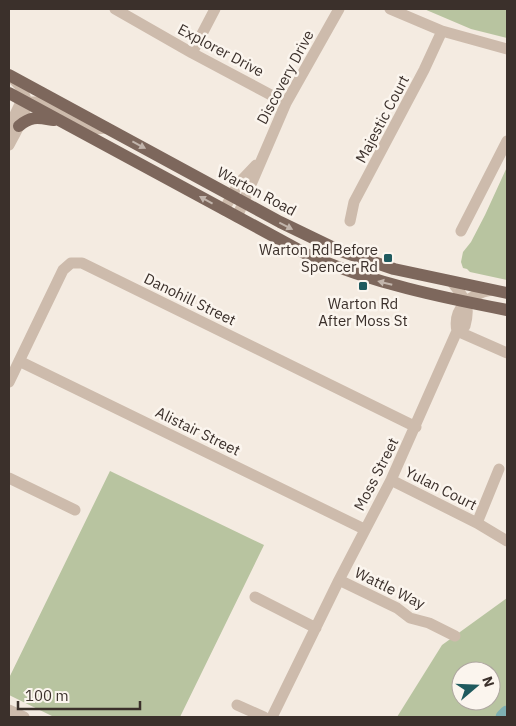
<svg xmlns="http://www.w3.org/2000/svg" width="516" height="726" font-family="'IBM Plex Sans',sans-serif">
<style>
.green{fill:#b8c4a0;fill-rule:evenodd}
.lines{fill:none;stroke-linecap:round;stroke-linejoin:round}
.river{stroke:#7fb0b2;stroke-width:15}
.minor{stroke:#cdbbac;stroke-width:11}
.major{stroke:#7d675c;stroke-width:12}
.oneway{fill:#c2b5ac}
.poi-dot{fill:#1f5a5e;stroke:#fbf5ee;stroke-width:2}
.labels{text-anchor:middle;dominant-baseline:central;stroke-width:5;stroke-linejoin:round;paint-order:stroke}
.street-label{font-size:15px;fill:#3b302b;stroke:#fbf5ee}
.poi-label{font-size:15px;fill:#3b302b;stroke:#fbf5ee;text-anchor:end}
</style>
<rect width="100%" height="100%" fill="#f4ebe1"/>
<!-- green -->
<path class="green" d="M 424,9 L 507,9 L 507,38 L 471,29 Z
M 507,167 L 507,280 L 470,272 L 467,269 L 463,268 L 461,262 L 463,252 L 471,242 L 485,215 Z
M 110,471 L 264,545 L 180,717 L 54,717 L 9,695 L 9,678 Z
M 507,598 L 507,717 L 397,717 L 442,645 ZM 461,671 L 491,671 L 491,701 L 461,701 Z"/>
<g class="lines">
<!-- river -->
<path class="river" d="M 503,717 L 507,713"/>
<!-- minor -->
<path class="minor" d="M 115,9 L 192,53 L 286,103
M 390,9 L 442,31 L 507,49
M 192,53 L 215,9
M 9,127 L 19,106 L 27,102 L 41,102 L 95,129 L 107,128
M 9,145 C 21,121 38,102 14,80
M 224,210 L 238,184 L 256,165
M 237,217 L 286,103 L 339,9
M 350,221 L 354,202 L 424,70 L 442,31
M 461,231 L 507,141
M 452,282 C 465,299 471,304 465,326 L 457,331
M 457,331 L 507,353
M 19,361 L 364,529
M 9,382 L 63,270 L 71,263 L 82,263 L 416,427
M 9,478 L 75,510
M 391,480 L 477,523 L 507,541
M 477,523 L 499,469
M 339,580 L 397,608 L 410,618 L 429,623 L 455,636
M 255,597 L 316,628
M 237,705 L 264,717
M 9,710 L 24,717
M 272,717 L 339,580 L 391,480 L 457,331 C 452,308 471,294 491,290"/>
<!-- major -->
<path class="major" d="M 9,75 L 280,222 L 338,250 L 394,269 L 507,293
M 9,93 L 310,256 C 373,283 440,297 507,310
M 19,126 C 32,115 39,118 54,120"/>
</g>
<!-- one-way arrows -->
<defs><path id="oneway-solid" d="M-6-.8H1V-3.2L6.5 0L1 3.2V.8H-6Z" transform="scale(1.25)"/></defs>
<g class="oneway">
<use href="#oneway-solid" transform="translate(139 145) rotate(28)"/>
<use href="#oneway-solid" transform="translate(206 200) rotate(-151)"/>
<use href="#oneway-solid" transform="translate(286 226) rotate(27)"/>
<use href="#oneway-solid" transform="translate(385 283) rotate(-166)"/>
</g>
<!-- markers -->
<g class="poi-dot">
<rect x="383" y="253" width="10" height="10" rx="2.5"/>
<rect x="358" y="281" width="10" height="10" rx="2.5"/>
</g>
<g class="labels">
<!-- street labels -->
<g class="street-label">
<text transform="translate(221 50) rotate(28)">Explorer Drive</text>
<text transform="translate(285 77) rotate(-62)">Discovery Drive</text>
<text transform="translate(382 119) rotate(-62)">Majestic Court</text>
<text transform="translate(257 191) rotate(28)">Warton Road</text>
<text transform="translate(190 299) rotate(26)">Danohill Street</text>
<text transform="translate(198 431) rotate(26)">Alistair Street</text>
<text transform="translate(376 474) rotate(-63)">Moss Street</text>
<text transform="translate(441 488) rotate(27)">Yulan Court</text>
<text transform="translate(390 588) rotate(26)">Wattle Way</text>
</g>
<!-- poi labels -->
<g class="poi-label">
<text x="378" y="249">Warton Rd Before<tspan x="378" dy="17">Spencer Rd</tspan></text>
<text x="363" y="303" text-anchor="middle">Warton Rd<tspan x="363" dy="17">After Moss St</tspan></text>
</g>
</g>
<!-- border -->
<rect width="516" height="726" fill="none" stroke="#3b302b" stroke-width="20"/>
<!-- north arrow -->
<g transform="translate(476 686) rotate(71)"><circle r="24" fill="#fbf5ee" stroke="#aea6a0"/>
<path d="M0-4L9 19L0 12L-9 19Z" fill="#1f5a5e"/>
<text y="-8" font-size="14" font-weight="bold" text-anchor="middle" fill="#3b302b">N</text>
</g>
<!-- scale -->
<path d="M18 701v8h122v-8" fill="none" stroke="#3b302b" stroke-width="2.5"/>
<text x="25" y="701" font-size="15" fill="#3b302b" stroke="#fbf5ee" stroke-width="4" paint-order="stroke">100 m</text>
</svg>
